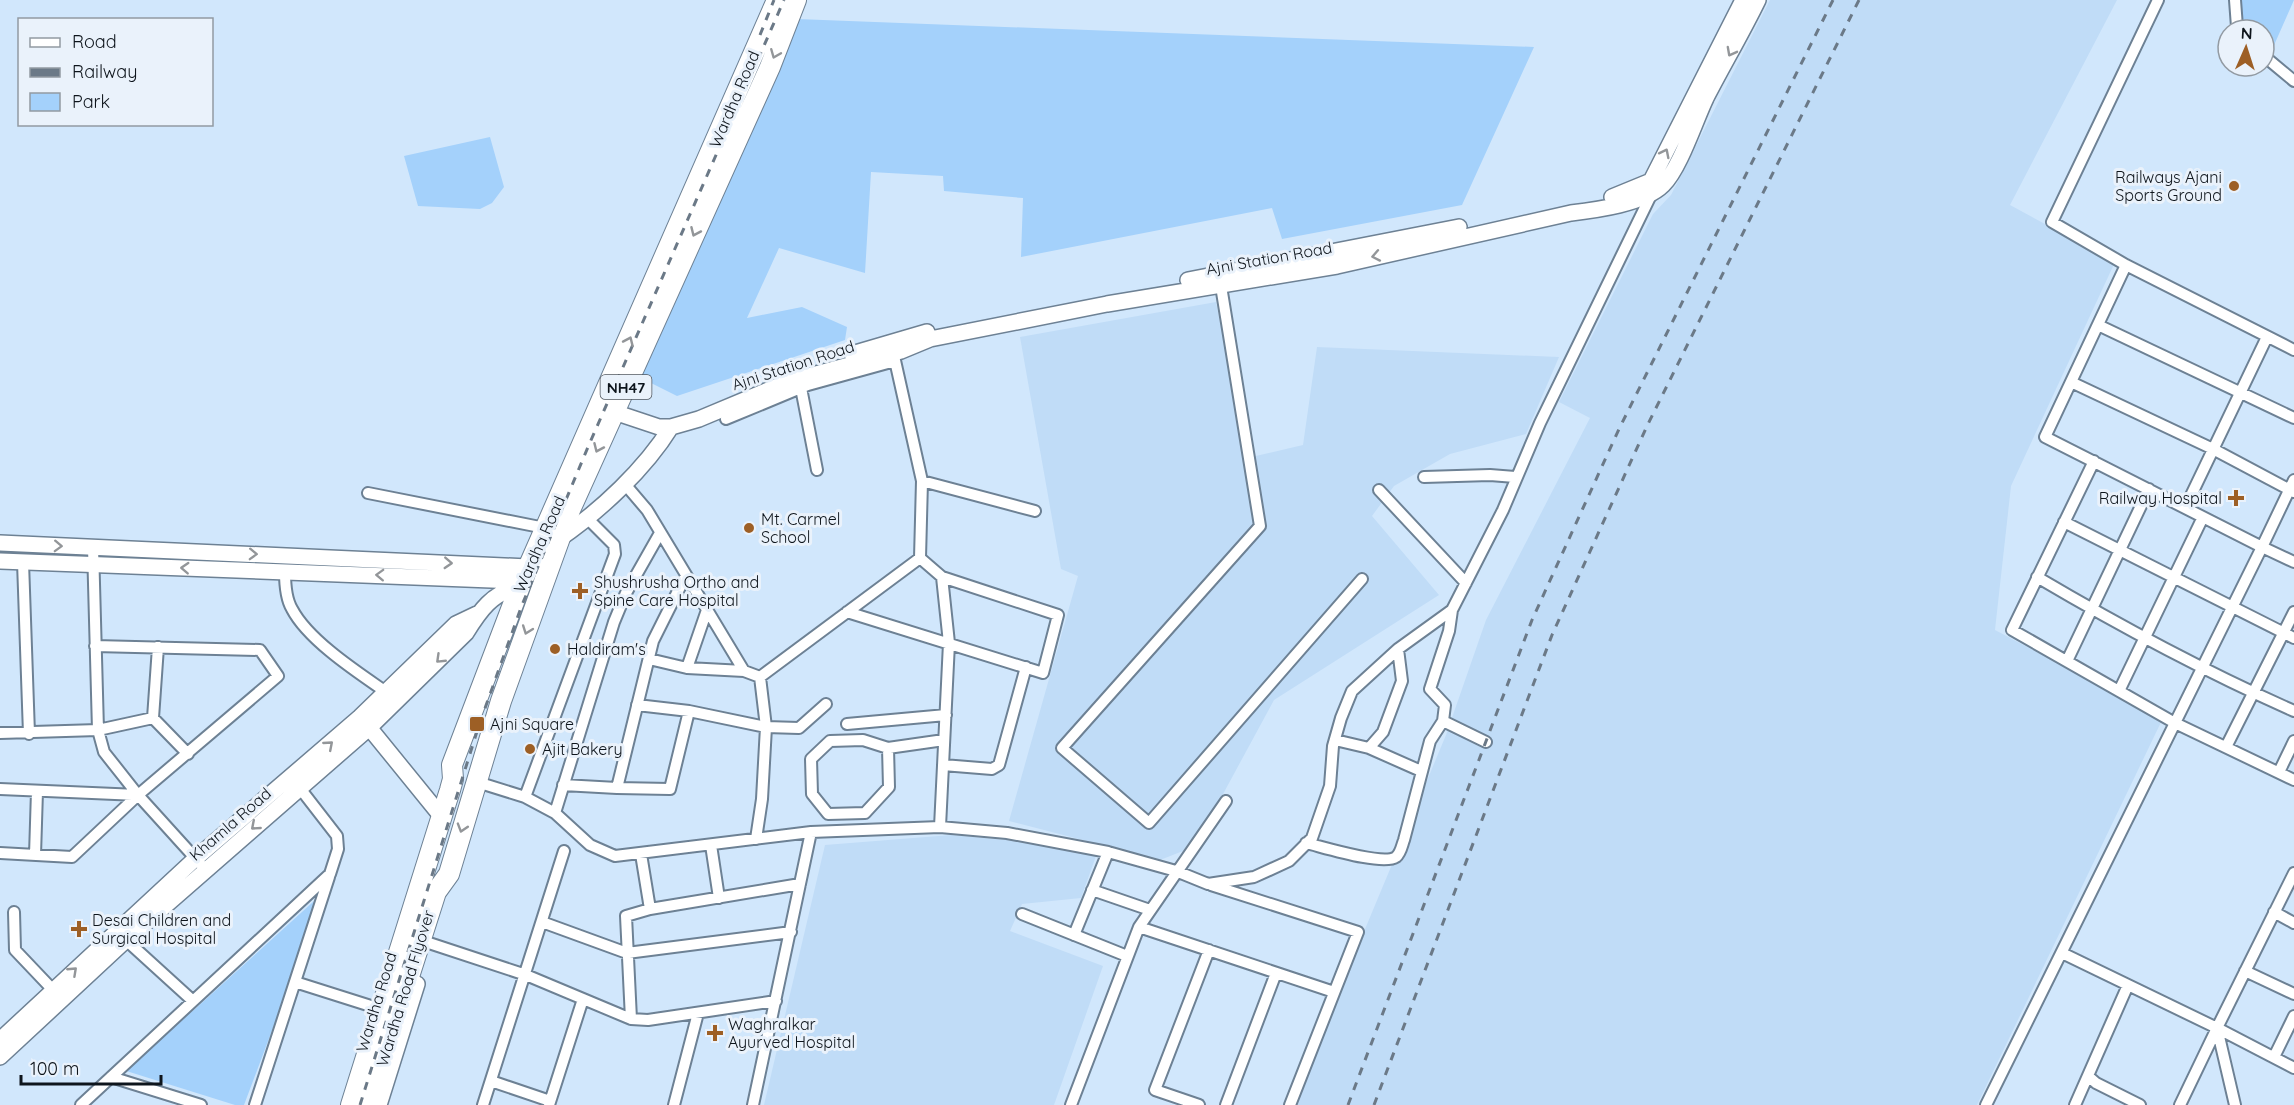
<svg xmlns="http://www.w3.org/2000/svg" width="2294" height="1105" font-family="Quicksand,sans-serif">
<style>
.built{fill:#c0dcf7}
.green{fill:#a4d1fb}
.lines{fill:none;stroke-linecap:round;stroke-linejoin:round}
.street-casing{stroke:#6d8194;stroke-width:14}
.secondary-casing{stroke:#6d8194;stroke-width:18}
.highway-casing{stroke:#6d8194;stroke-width:22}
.street{stroke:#fff;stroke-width:10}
.secondary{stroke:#fff;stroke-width:15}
.highway{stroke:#fff;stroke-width:20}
.rail{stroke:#6b7987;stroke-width:3;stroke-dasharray:8 8;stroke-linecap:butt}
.oneway{stroke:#939699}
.poi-dot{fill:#9d5f25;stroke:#eaf2fb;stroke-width:2}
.labels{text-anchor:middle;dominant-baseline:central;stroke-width:6;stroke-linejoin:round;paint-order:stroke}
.shield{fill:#eaf2fb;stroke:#50575f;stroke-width:1.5}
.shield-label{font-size:15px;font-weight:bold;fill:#0e151c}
.street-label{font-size:16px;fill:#0e151c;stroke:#eaf2fb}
.poi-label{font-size:16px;fill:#0e151c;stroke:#eaf2fb;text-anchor:start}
</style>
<rect width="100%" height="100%" fill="#d1e7fc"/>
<!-- built -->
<path class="built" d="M 1770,0 L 2117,0 L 2010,205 L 2115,262 L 2011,486 L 1995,630 L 2163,718 L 1977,1105 L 1296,1105 L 1335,1001 L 1446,735 L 1486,620 L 1590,418 L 1559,402 L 1653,214 L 1671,195 Z
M 1216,302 L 1247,458 L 1303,445 L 1317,347 L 1559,357 L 1526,434 L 1450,454 L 1394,486 L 1372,516 L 1439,595 L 1274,700 L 1216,807 L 1183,851 L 1160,860 L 1009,821 L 1078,576 L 1061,569 L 1020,337 Z
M 951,835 L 1018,841 L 1096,856 L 1081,898 L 1022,904 L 1010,931 L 1103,966 L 1054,1105 L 764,1105 L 825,845 Z"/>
<!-- green -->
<path class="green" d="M 2239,0 L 2294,0 L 2271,52 L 2264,45 L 2264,30 L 2248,30 C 2239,20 2239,13 2239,0 Z
M 797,19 L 1534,47 L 1462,205 L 1282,239 L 1272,208 L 1021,257 L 1023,198 L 944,191 L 943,176 L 871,172 L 865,273 L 779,248 L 747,318 L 802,307 L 847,327 L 845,340 L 677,396 L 637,376 Z
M 490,137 L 504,187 L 492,203 L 480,209 L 418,206 L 404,156 Z
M 324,892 L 244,1105 L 235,1105 L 120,1069 L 195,1009 Z"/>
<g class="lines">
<defs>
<path id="street" d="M 2158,0 L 2052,222 L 2126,265 L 2294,350
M 2235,0 L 2237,27 L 2240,30
M 2264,56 L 2294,81
M 2126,265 L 2045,437 L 2262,547 L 2294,480
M 1221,286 L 1260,526 L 1062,748 L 1149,823 L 1362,579
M 2098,325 L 2294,418
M 892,347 L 922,481 L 920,558
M 2071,382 L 2213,449 L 2294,492
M 801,388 L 817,470
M 726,419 L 808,385 L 895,361
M 2094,461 L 2012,630 L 2175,723 L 2294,780
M 1424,477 L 1490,475 L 1515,477
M 922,481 L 1035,511
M 624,483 L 647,510 L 744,671 L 760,677 L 766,727 L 799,728 L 826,704
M 1379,490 L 1466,583
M 368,493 L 545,528
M 2185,508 L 2267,337
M 2064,522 L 2294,638
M 660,533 L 626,593 L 614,622 L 555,813 L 590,845 L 615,856 L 811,832 L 940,827 L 1007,833 L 1108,852 L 1176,871 L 1208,884 L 1254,877 L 1289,861 L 1312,838 L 1330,786 L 1333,746 L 1341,718 L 1352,691 L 1398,649 L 1452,610 L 1503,510 L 1540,423 L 1653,191
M 93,547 L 98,730 L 104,752 L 138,795 L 205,869
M 23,562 L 29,734
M 285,572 C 285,584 286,599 292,609 C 308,640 357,672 386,692
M 2037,577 C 2120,626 2206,672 2294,711
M 1452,610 L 1449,631 L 1430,689 L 1445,705 L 1443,721 L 1486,742
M 847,612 L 1043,673 L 1058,615 L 942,577 L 920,558
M 158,647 L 153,718 L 188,754
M 649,659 L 687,668 L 744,671
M 2067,661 L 2149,489
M 687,668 L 707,610
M 760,677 L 920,558
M 2119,691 L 2203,517
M 637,705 L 689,711 L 766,727 L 762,799 L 756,839
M 847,724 L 946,715
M 0,733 L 98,730 L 153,718
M 1335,740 L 1369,748 L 1383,732 L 1402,681 L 1398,649
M 2226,747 L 2294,612
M 888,748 L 889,787 L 865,813 L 828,814 L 812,794 L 811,759 L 830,741 L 863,740 L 888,748 L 944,740
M 1369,748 L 1421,771
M 943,765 L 992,769 L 999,765 L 1026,667
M 2279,772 L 2294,741
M 477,782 L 525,797
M 563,785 L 617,788 L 653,641 L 686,575
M 617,788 L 670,789 L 689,711
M 0,789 L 138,795
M 555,813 L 525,797 L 615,554 L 614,545 L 587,518
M 940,827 L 949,643 L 942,577
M 1306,843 C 1323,847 1383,866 1396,857 C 1401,853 1402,845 1404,840 L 1430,741 L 1443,721
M 711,845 L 719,898
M 0,853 L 72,857 L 138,795 L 278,676 L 260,650 L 95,646
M 641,854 L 650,909
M 35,855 L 37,791
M 2294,873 L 2217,1028 L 2294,1068
M 1211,885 L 1358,932 L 1290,1105
M 1092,890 L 1150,910
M 14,912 L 15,950 L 53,990
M 2274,912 L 2294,923
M 1022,914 L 1127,956
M 542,922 L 627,953 L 791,932
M 1139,927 L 1334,992
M 1074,935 L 1108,852
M 126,940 L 193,1001
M 429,943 L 526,975 L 631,1019 L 648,1020 L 776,1001
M 2062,953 L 2217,1028
M 2245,971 L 2294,994
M 295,982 L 374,1007
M 631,1019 L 626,916 L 650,909 L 800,884
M 2274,1057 L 2294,1016
M 2088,1076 L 2096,1083 L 2140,1105
M 111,1077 L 201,1105
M 491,1081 L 550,1101
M 81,1105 L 330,874 L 338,849 L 337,836 L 299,787
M 255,1105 L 329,877
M 483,1105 L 564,851
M 549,1105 L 583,999
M 674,1105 L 698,1013
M 753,1105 L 811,832
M 1071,1105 L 1139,927 L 1226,801
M 1199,1105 L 1155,1090 L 1209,950
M 1226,1105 L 1276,973
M 1986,1105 L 2262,547 L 2294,562
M 2075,1105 L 2128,985
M 2180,1105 L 2217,1028 L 2235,1105"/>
<path id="secondary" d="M 1612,197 L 1651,181 L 1743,0
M 1188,280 L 1459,227
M 852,354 L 927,332
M 605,409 L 659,427 L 671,427 L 699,419 L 790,381 L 901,351 L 930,339 L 1107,304 L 1337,266 L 1571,213 C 1596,210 1644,204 1663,185 C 1680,168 1695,121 1706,98 C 1723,65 1742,33 1758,0
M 559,539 C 600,511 645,469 671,427
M 0,543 L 528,567
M 0,561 L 519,581
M 363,720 L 437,811
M 0,1040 L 195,859 L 360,717 L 456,624 L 477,614
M 0,1057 L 126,940 L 369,728 L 466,633 C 479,612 493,591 519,588
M 379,1105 L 417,984"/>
<path id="highway" d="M 351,1105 L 450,790 L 453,779 L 452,765 L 520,586 L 777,0
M 368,1105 L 436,892 L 449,874 L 501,701 L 570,510 L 770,67 L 796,0"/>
</defs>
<!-- street casing -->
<use href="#street" class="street-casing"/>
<!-- secondary casing -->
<use href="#secondary" class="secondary-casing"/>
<!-- highway casing -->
<use href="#highway" class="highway-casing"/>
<!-- street -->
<use href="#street" class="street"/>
<!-- secondary -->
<use href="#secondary" class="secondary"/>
<!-- highway -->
<use href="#highway" class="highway"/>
<!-- rail -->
<path class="rail" d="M 760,35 L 774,0
M 360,1105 L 479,725 L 522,605 L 588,447 L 784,0
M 1348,1105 L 1532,620 L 1619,429 L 1833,0
M 1374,1105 L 1552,635 L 1647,426 L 1859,0"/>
</g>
<!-- one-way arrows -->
<defs><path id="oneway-chevron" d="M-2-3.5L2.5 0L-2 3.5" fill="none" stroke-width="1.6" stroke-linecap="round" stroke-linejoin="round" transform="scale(1.5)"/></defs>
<g class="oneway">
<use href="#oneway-chevron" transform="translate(1731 52) rotate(118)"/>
<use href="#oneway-chevron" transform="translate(775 54) rotate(112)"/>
<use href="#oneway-chevron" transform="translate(1665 153) rotate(-63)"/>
<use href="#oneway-chevron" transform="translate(695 232) rotate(114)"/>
<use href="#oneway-chevron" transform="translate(1376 256) rotate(169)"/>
<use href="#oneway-chevron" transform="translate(629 341) rotate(-66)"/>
<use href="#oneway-chevron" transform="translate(598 448) rotate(114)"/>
<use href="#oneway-chevron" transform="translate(58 546) rotate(2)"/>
<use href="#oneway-chevron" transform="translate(253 554) rotate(2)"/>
<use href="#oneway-chevron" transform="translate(448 563) rotate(3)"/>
<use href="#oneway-chevron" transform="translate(185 568) rotate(-177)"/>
<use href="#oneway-chevron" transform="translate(380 575) rotate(-178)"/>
<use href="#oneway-chevron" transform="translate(527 630) rotate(110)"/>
<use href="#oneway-chevron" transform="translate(440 659) rotate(136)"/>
<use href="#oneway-chevron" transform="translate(329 745) rotate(-41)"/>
<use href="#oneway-chevron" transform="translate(255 826) rotate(139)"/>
<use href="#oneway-chevron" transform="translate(462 828) rotate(107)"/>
<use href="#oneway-chevron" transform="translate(73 971) rotate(-43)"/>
</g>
<!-- markers -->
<g class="poi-dot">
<circle cx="2234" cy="186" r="6"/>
<path d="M2233 489h6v6h6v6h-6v6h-6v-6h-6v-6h6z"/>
<circle cx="749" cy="528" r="6"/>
<path d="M577 582h6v6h6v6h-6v6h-6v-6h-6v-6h6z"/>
<circle cx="555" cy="649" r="6"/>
<rect x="469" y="716" width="16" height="16" rx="3"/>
<circle cx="530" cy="749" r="6"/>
<path d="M76 920h6v6h6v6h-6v6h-6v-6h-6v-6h6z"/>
<path d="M712 1024h6v6h6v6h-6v6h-6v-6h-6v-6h6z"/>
</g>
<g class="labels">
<!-- shield labels -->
<rect class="shield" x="600.5" y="375" width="51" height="24" rx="4.5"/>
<g class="shield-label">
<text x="626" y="387">NH47</text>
</g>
<!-- street labels -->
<g class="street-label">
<text transform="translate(734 99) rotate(-67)">Wardha Road</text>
<text transform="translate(1269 258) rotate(-10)">Ajni Station Road</text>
<text transform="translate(793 365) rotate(-18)">Ajni Station Road</text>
<text transform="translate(539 544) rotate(-66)">Wardha Road</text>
<text transform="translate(230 824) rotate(-41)">Khamla Road</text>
<text transform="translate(405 988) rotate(-73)">Wardha Road Flyover</text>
<text transform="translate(376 1002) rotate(-73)">Wardha Road</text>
</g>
<!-- poi labels -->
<g class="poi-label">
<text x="2222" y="177" text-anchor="end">Railways Ajani<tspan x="2222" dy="18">Sports Ground</tspan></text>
<text x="2222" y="498" text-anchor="end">Railway Hospital</text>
<text x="761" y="519">Mt. Carmel<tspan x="761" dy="18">School</tspan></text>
<text x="594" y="582">Shushrusha Ortho and<tspan x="594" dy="18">Spine Care Hospital</tspan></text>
<text x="567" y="649">Haldiram's</text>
<text x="490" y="724">Ajni Square</text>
<text x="542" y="749">Ajit Bakery</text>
<text x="92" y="920">Desai Children and<tspan x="92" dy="18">Surgical Hospital</tspan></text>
<text x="728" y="1024">Waghralkar<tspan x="728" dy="18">Ayurved Hospital</tspan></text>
</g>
</g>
<!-- legend -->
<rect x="18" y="18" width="195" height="108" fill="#eaf2fb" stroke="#929aa2" stroke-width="1.5"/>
<rect x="30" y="38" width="30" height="9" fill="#ffffff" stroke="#929aa2" stroke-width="1.5"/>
<text x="72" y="48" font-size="18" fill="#0e151c">Road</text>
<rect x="30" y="68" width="30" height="9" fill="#6b7987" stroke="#929aa2" stroke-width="1.5"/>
<text x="72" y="78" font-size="18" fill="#0e151c">Railway</text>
<rect x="30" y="93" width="30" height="18" fill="#a4d1fb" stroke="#929aa2" stroke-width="1.5"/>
<text x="72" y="108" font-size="18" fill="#0e151c">Park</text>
<!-- north arrow -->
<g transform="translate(2246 48) rotate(3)"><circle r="28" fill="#eaf2fb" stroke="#929aa2" stroke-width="1.5"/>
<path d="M0-4.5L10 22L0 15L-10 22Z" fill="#9d5f25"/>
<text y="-9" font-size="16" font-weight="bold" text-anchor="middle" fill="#0e151c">N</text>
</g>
<!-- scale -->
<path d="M21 1075v9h140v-9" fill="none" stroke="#0e151c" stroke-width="3"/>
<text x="30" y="1075" font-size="18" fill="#0e151c" stroke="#eaf2fb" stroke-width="4.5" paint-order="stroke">100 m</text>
</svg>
